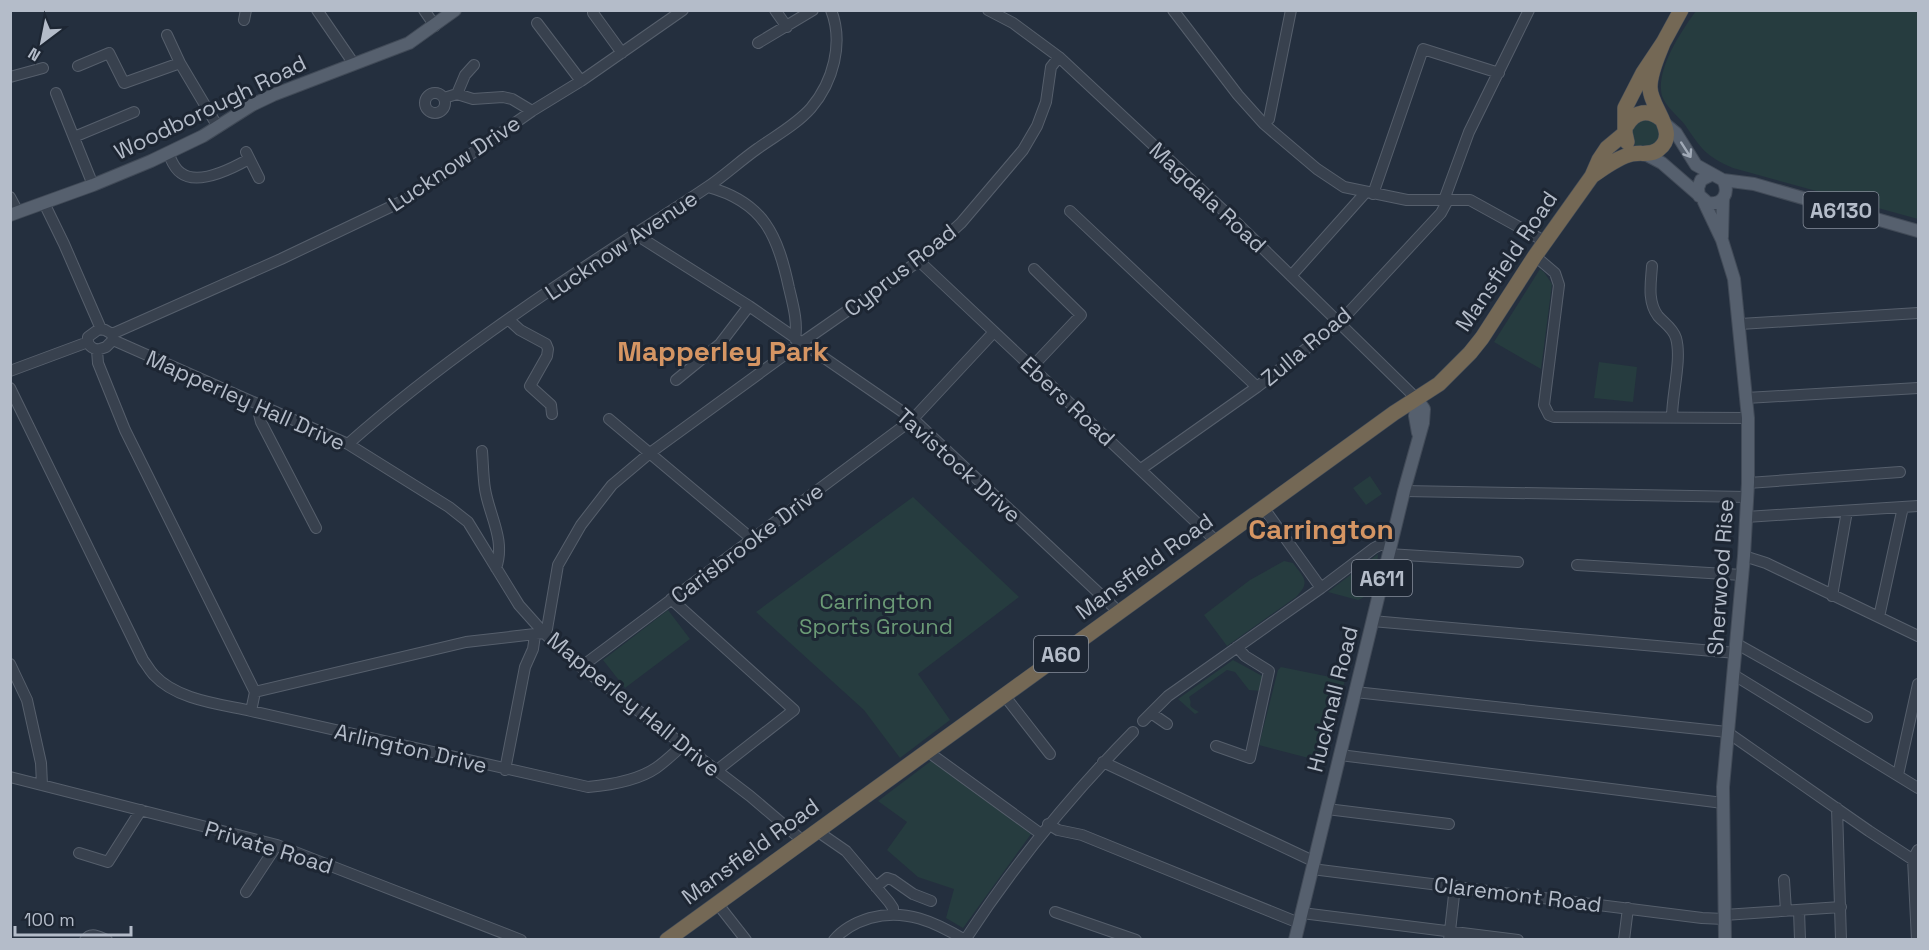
<svg xmlns="http://www.w3.org/2000/svg" width="1929" height="950" font-family="'Space Grotesk',sans-serif">
<style>
.green{fill:#263c3f}
.lines{fill:none;stroke-linecap:round;stroke-linejoin:round}
.minor-casing{stroke:#565f6c;stroke-width:12}
.major-casing{stroke:#414a57;stroke-width:14}
.highway-casing{stroke:#434c59;stroke-width:16}
.minor{stroke:#38414e;stroke-width:10}
.major{stroke:#56606e;stroke-width:12}
.highway{stroke:#746855;stroke-width:15}
.oneway{stroke:#a1aab7}
.labels{text-anchor:middle;dominant-baseline:central;stroke-width:6;stroke-linejoin:round;paint-order:stroke}
.shield{fill:#1d2633;stroke:#878f9c;stroke-width:1.5}
.shield-label{font-size:21px;font-weight:bold;fill:#b4bcc9}
.street-label{font-size:22px;fill:#b4bcc9;stroke:#1d2633}
.park-label{font-size:22px;fill:#6b9a76;stroke:#1d2633}
.district-label{font-size:28px;font-weight:bold;fill:#d59563;stroke:#1d2633}
</style>
<rect width="100%" height="100%" fill="#242f3e"/>
<!-- green -->
<path class="green" d="M 1696,11 L 1918,11 L 1918,219 L 1733,168 C 1705,156 1701,148 1685,125 C 1678,116 1666,107 1662,96 C 1655,70 1682,30 1696,11 Z
M 1638,119 L 1656,120 L 1663,133 L 1653,148 L 1637,147 L 1632,142 L 1630,130 Z
M 1540,269 L 1544,272 L 1552,284 L 1541,369 L 1494,342 Z
M 1599,362 L 1637,367 L 1633,402 L 1594,398 Z
M 1370,476 L 1382,494 L 1366,505 L 1353,488 Z
M 913,497 L 1019,597 L 918,674 L 950,720 L 900,758 L 864,710 L 756,612 Z
M 1378,554 C 1377,568 1373,596 1358,600 L 1328,592 Z
M 1284,561 L 1293,563 C 1304,578 1311,582 1296,597 L 1227,646 L 1204,615 L 1250,580 Z
M 668,610 L 690,639 L 625,688 L 603,660 Z
M 1233,660 L 1264,677 L 1261,691 L 1249,690 L 1235,672 L 1227,670 L 1189,697 C 1194,707 1184,703 1199,712 L 1195,714 L 1178,699 Z
M 1281,667 L 1345,680 L 1324,762 L 1259,745 L 1278,670 Z
M 931,761 L 1031,834 L 963,928 L 946,918 L 954,889 L 918,877 L 887,850 L 907,822 L 878,801 Z"/>
<g class="lines">
<defs>
<path id="minor" d="M 317,10 L 354,64
M 424,10 L 435,26
M 775,10 L 787,27
M 988,10 L 1013,23 L 1059,57 L 1239,225 L 1417,399
M 1173,10 L 1238,95 L 1264,124 L 1317,169 L 1344,187 L 1407,200 L 1470,200 L 1546,242
M 593,13 L 622,53
M 244,20 L 246,10
M 537,23 L 581,81
M 167,35 L 180,63 L 218,127
M 758,43 L 813,10
M 78,66 L 109,53 L 124,83 L 180,63
M 10,77 L 43,68
M 56,93 L 93,185
M425 103a10 10 0 1 1 20 0a10 10 0 1 1-20 0Z
M 457,94 L 465,75 L 474,65
M 444,98 L 457,94 L 473,99 L 503,97 L 512,99 L 532,111
M 1264,124 L 1269,119 L 1291,10
M 74,137 L 134,112
M 246,152 L 259,178
M 168,153 C 171,159 174,169 181,173 C 198,186 233,168 249,159
M 708,187 C 764,202 778,236 789,288 C 793,305 798,322 795,339
M 1373,194 L 1423,49 L 1499,73
M 10,197 L 18,212
M 1444,200 L 1469,132 L 1529,10
M 44,203 L 64,244 L 101,329
M 1070,211 L 1257,387
M 635,234 L 749,306 L 913,419 L 1119,612
M 1535,256 L 1555,273 L 1559,285 L 1544,405 L 1549,415 L 1554,417 L 1748,418
M 919,261 L 1216,541
M 1652,266 C 1651,282 1647,301 1658,316 C 1664,323 1673,328 1676,338 C 1682,359 1672,394 1672,417
M 1291,276 L 1366,192
M 509,320 L 520,330 L 546,344 L 548,349 L 547,356 L 530,386 L 551,405 L 552,414
M 1740,324 L 1918,313
M 99,329 L 105,330 L 112,334 L 113,340 L 106,347 L 97,350 C 90,347 87,344 88,337 Z
M 112,334 L 281,259 L 407,199 L 532,111 L 581,81 L 683,10
M 113,340 L 348,444 L 449,507 L 468,522 L 519,605 L 544,633 L 581,667 L 750,796 L 803,841
M 97,350 L 98,363 L 125,430 L 255,692
M 1031,368 L 1081,315 L 1034,269
M 10,371 L 88,342
M 676,380 L 720,344 L 749,306
M 10,388 L 143,660 C 147,665 150,671 154,675 C 177,700 220,704 251,711 L 588,787 C 610,785 637,781 656,768 C 666,761 674,753 682,746
M 1746,398 L 1918,388
M 262,408 L 259,414 L 261,422 L 316,528
M 609,419 L 752,539
M 348,444 C 435,367 539,296 638,232 C 660,218 684,203 706,188 C 724,176 740,161 757,149 C 775,136 796,125 811,108 C 833,82 844,43 831,10
M 482,451 C 483,463 483,476 485,489 C 489,515 506,540 496,568
M 1141,469 L 1257,387 L 1339,323 L 1441,213 L 1448,200
M 1748,483 L 1900,472
M 1404,491 L 1748,497
M 1263,507 L 1321,588
M 1746,517 L 1918,506
M 1388,554 L 1518,562
M 1744,556 L 1766,563 L 1918,636
M 1577,565 L 1742,575
M 1832,596 L 1847,511
M 671,599 L 794,710 L 716,771
M 1879,617 L 1903,507
M 1372,621 L 1736,653
M 1737,644 L 1867,717
M 10,664 L 27,700 L 41,763 L 42,785
M 581,667 L 913,419 L 993,333
M 1734,675 L 1918,788
M 1355,692 L 1727,732 L 1869,831 L 1918,863
M 1004,695 L 1050,754
M 251,711 L 255,692 L 466,642 L 544,633 L 547,629 L 558,565 L 581,525 L 612,485 L 650,453 L 801,343 L 919,261 L 961,223 L 1023,150 L 1037,126 L 1046,102 L 1051,67 L 1059,57
M 1151,713 L 1167,724
M 1143,721 L 1168,696 L 1321,588 L 1374,548 L 1380,545 L 1391,545
M 1216,746 L 1250,758 L 1269,671 L 1245,656 L 1237,647
M 927,751 L 1041,834
M 1340,755 L 1723,803
M 1103,762 L 1313,861
M 505,770 L 525,667 L 533,649 L 535,635
M 1898,775 L 1918,684
M 10,777 L 277,845 L 521,940
M 1837,808 L 1841,940
M 1327,809 L 1449,824
M 1048,824 L 1058,830 L 1082,835 L 1299,923
M 817,831 L 846,851 L 889,902 L 893,908 L 893,914
M 79,853 L 108,862 L 141,810
M 1312,869 L 1702,918 L 1724,919
M 1784,880 L 1786,911
M 876,887 L 887,878 L 893,880 L 913,894 L 931,901
M 246,892 L 277,845
M 717,903 L 746,940
M 1799,910 L 1800,940
M 1055,912 L 1136,940
M 1302,913 L 1518,940
M 1724,915 L 1841,907
M 85,940 C 91,931 99,937 107,940
M 834,940 C 843,929 857,922 870,918 C 905,908 935,922 965,940
M 965,940 C 1014,865 1070,796 1133,732
M 1449,940 L 1455,886
M 1624,940 L 1628,908
M 1917,940 L 1913,859 L 1918,850"/>
<path id="major" d="M 1664,123 L 1676,133 L 1696,165 L 1723,180 L 1754,184 L 1918,231
M 1645,154 L 1662,163 L 1708,203 C 1723,205 1730,193 1723,180
M 1699,196 L 1698,188 L 1701,180 L 1711,175
M 1704,202 L 1722,240 L 1734,279 L 1748,418 L 1748,483 L 1744,556 L 1723,787 L 1725,940
M 10,215 L 93,185 L 151,161 L 203,136 L 252,105 L 273,95 L 409,43 L 455,10
M 1722,237 L 1723,199
M 1417,399 L 1415,416 L 1418,433
M 1295,940 L 1404,491 L 1423,423 L 1424,409 L 1417,399"/>
<path id="highway" d="M 1627,125 C 1635,111 1649,109 1661,119
M 1627,142 L 1625,133 L 1625,108 L 1643,73 L 1663,43 L 1681,10
M 1592,176 C 1604,168 1618,157 1632,154 C 1642,152 1651,156 1659,149 C 1680,133 1650,108 1650,87 C 1650,72 1658,56 1663,43
M 667,940 L 1394,413 L 1439,384 L 1470,353 L 1482,338 L 1535,256 L 1592,176 L 1599,160 L 1607,148 L 1625,133"/>
</defs>
<!-- minor casing -->
<use href="#minor" class="minor-casing"/>
<!-- major casing -->
<use href="#major" class="major-casing"/>
<!-- highway casing -->
<use href="#highway" class="highway-casing"/>
<!-- minor -->
<use href="#minor" class="minor"/>
<!-- major -->
<use href="#major" class="major"/>
<!-- highway -->
<use href="#highway" class="highway"/>
</g>
<!-- one-way arrows -->
<defs><path id="oneway-shaft" d="M-6 0H5M1.5-3L5.5 0L1.5 3" fill="none" stroke-width="1.6" stroke-linecap="round" stroke-linejoin="round" transform="scale(1.5)"/></defs>
<use class="oneway" href="#oneway-shaft" transform="translate(1686 150) rotate(57)"/>
<g class="labels">
<!-- shield labels -->
<g class="shield">
<rect x="1803.5" y="192" width="75" height="36" rx="4.5"/>
<rect x="1352" y="560" width="60" height="36" rx="4.5"/>
<rect x="1034" y="636" width="54" height="36" rx="4.5"/>
</g>
<g class="shield-label">
<text x="1841" y="210">A6130</text>
<text x="1382" y="578">A611</text>
<text x="1061" y="654">A60</text>
</g>
<!-- street labels -->
<g class="street-label">
<text transform="translate(210 107) rotate(-26)">Woodborough Road</text>
<text transform="translate(454 163) rotate(-34)">Lucknow Drive</text>
<text transform="translate(1208 197) rotate(43)">Magdala Road</text>
<text transform="translate(621 245) rotate(-34)">Lucknow Avenue</text>
<text transform="translate(1506 261) rotate(-56)">Mansfield Road</text>
<text transform="translate(900 270) rotate(-38)">Cyprus Road</text>
<text transform="translate(1306 346) rotate(-40)">Zulla Road</text>
<text transform="translate(246 400) rotate(24)">Mapperley Hall Drive</text>
<text transform="translate(1068 401) rotate(43)">Ebers Road</text>
<text transform="translate(959 465) rotate(42)">Tavistock Drive</text>
<text transform="translate(747 543) rotate(-37)">Carisbrooke Drive</text>
<text transform="translate(1144 566) rotate(-36)">Mansfield Road</text>
<text transform="translate(1720 577) rotate(-86)">Sherwood Rise</text>
<text transform="translate(1332 699) rotate(-76)">Hucknall Road</text>
<text transform="translate(634 704) rotate(39)">Mapperley Hall Drive</text>
<text transform="translate(411 748) rotate(13)">Arlington Drive</text>
<text transform="translate(269 847) rotate(17)">Private Road</text>
<text transform="translate(750 851) rotate(-36)">Mansfield Road</text>
<text transform="translate(1518 894) rotate(7)">Claremont Road</text>
</g>
<!-- park labels -->
<g class="park-label">
<text x="876" y="601">Carrington<tspan x="876" dy="25">Sports Ground</tspan></text>
</g>
<!-- district labels -->
<g class="district-label">
<text x="723" y="351">Mapperley Park</text>
<text x="1321" y="529">Carrington</text>
</g>
</g>
<!-- border -->
<rect width="1929" height="950" fill="none" stroke="#b4bcc9" stroke-width="24"/>
<!-- north arrow -->
<g transform="translate(42 42) rotate(212)" stroke="#1d2633" stroke-width="4.5" paint-order="stroke">
<path d="M0-4.5L10 22L0 15L-10 22Z" fill="#b4bcc9"/>
<text y="-9" font-size="16" font-weight="bold" text-anchor="middle" fill="#b4bcc9">N</text>
</g>
<!-- scale -->
<path d="M15 926v9h116v-9" fill="none" stroke="#b4bcc9" stroke-width="3"/>
<text x="24" y="926" font-size="18" fill="#b4bcc9" stroke="#1d2633" stroke-width="4.5" paint-order="stroke">100 m</text>
</svg>
